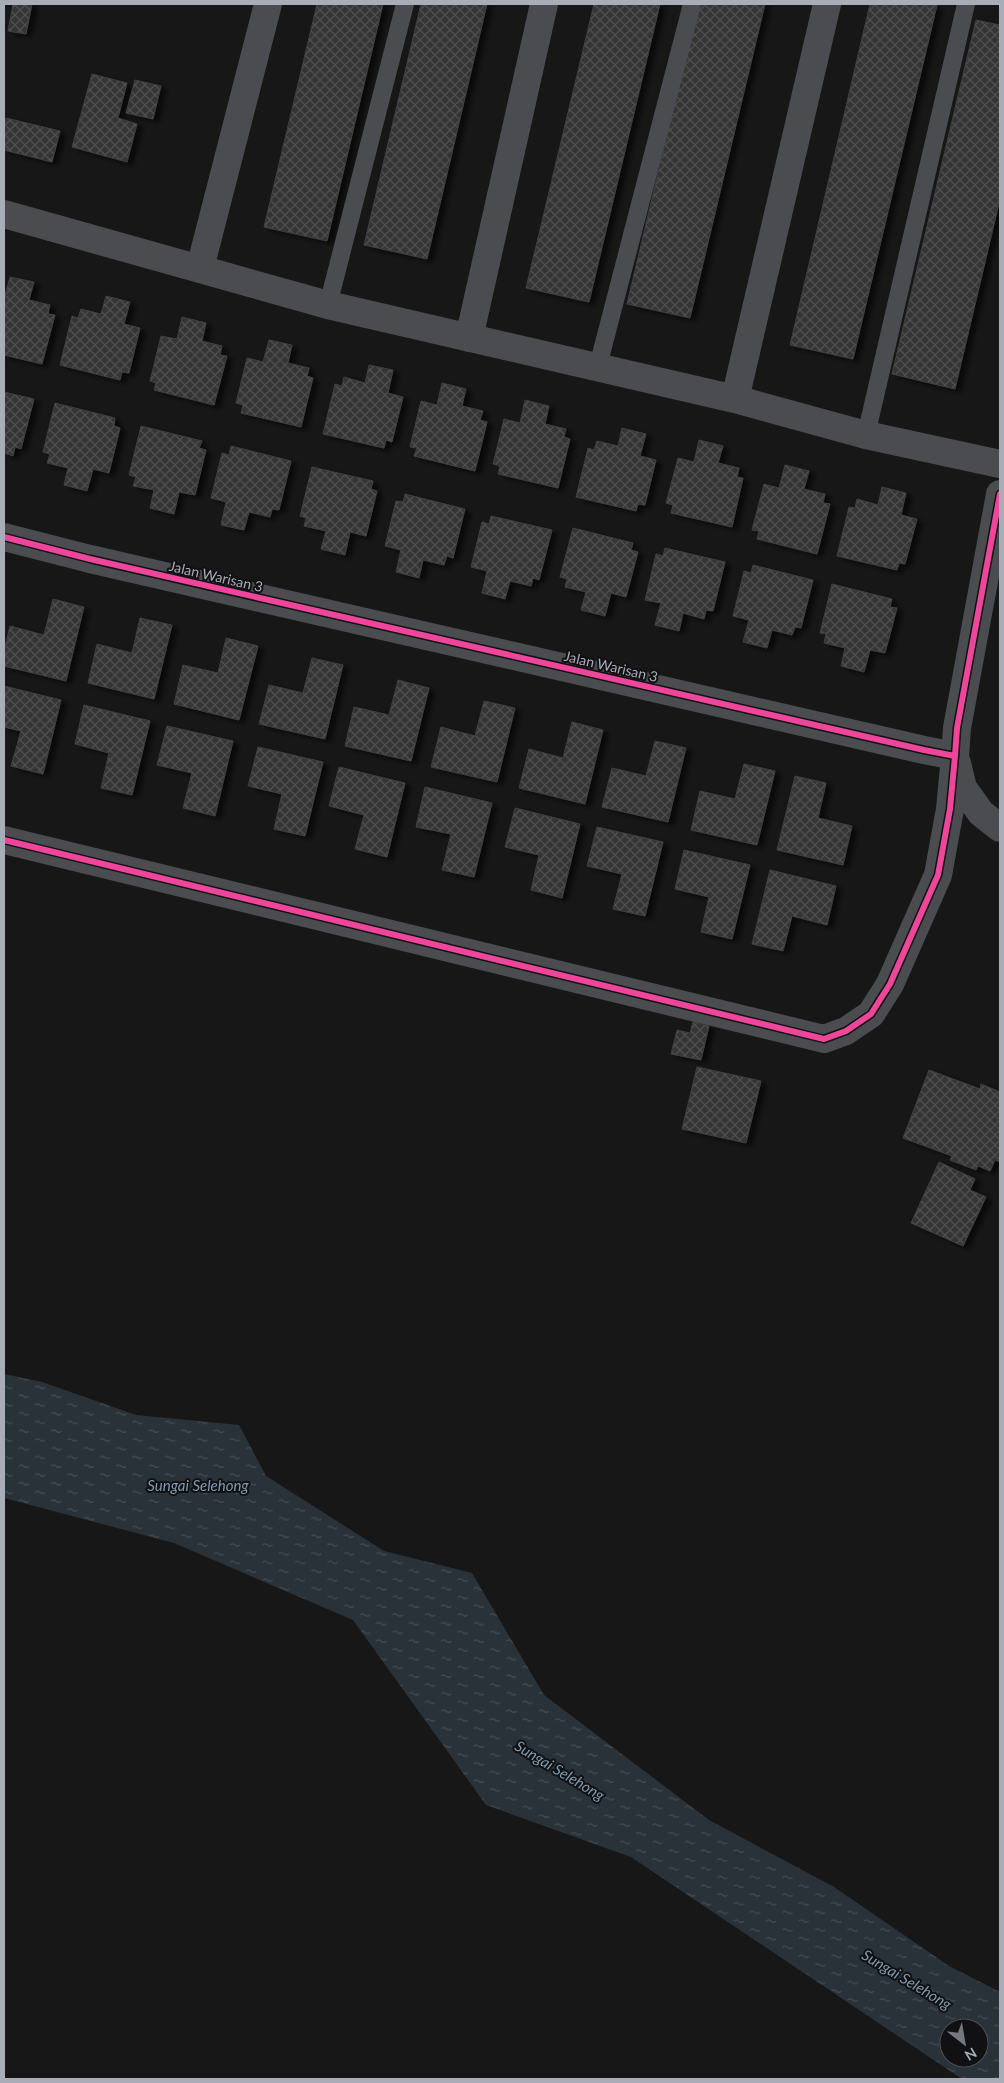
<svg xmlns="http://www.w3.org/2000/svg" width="1004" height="2083" font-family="Lato,sans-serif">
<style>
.water{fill:url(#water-ripples);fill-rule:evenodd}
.building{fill:url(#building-cross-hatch);stroke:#3f4043;filter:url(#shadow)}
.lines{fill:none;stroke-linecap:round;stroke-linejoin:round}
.lane{stroke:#4b4c50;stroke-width:18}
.street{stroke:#4b4c50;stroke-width:28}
.cycleway-casing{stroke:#111113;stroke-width:9}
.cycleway{stroke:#ed469a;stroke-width:6}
.labels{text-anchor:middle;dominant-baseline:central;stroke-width:4;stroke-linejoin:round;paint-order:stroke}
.street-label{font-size:14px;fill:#a8adb8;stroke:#111113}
.water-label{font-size:15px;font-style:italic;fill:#7f9bb3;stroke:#111113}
</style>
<defs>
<pattern id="water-ripples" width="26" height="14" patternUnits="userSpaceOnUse" patternTransform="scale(1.25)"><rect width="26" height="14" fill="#2a3239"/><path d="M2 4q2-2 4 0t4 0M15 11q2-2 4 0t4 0" fill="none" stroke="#464d54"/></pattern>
<pattern id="building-cross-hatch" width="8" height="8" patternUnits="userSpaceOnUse" patternTransform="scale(1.25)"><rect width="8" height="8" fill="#353536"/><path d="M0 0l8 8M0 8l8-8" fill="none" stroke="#4f5051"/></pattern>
<filter id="shadow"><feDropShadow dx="5.5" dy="3" stdDeviation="2.5" flood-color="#0009"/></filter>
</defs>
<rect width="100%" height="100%" fill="#171717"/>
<!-- water -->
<path class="water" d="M 4,1374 L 42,1382 L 136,1415 L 239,1425 L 266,1476 L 384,1551 L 472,1573 L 544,1695 L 709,1820 L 834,1887 L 949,1966 L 1000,1992 L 1000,2079 L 962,2079 L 631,1857 L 486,1805 L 353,1620 L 174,1543 L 4,1498 ZM 949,2028 L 979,2028 L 979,2058 L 949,2058 Z"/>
<!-- building -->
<path class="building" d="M 13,4 L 32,4 L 26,34 L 8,31 Z
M 317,4 L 383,4 L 327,241 L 264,227 Z
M 421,4 L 487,4 L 427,259 L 364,245 Z
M 594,4 L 660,4 L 589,302 L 526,288 Z
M 698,4 L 765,4 L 690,318 L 627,304 Z
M 870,4 L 937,5 L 853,359 L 790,345 Z
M 976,20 L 1000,25 L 1000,199 L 955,389 L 892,374 Z
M 92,74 L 127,83 L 118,118 L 137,124 L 127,162 L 72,147 Z
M 135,80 L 161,86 L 153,119 L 126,113 Z
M 6,118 L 60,131 L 52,162 L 4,150 L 4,129 Z
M 10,277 L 34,282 L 29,300 L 50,305 L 48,314 L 55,315 L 42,364 L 4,355 L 4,299 Z
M 106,296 L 130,302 L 124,324 L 140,328 L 129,373 L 122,372 L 120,380 L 60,365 L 72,316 L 78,318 L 81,309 L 101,314 Z
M 182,317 L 206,323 L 202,341 L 222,346 L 220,355 L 227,356 L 214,405 L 154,390 L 156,383 L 150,381 L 161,336 L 177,339 Z
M 269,340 L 292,345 L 288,363 L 309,368 L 307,376 L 313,378 L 301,427 L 241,413 L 243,405 L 236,403 L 247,358 L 263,362 Z
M 369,365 L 393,370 L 388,393 L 403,397 L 392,442 L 386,440 L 384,448 L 323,434 L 335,384 L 342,386 L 344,377 L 365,383 Z
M 442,383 L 466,389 L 462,406 L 483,411 L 480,420 L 487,422 L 475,471 L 414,456 L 417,448 L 410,447 L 421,401 L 437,405 Z
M 4,392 L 34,399 L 21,449 L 15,447 L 13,456 L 4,453 Z
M 525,400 L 549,406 L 545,424 L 566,429 L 564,437 L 570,439 L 558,488 L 498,474 L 500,466 L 493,464 L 504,419 L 520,423 Z
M 55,403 L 115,418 L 114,426 L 120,428 L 109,473 L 93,469 L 87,491 L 64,485 L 68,468 L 47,463 L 50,454 L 43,452 Z
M 141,426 L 202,441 L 199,448 L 206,450 L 195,495 L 179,492 L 174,514 L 150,508 L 154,490 L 133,486 L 136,477 L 129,475 Z
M 622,428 L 646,434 L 640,456 L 656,460 L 645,505 L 638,504 L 636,511 L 576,497 L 588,448 L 594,450 L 597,441 L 618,446 Z
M 699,440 L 723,446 L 718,463 L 739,468 L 737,477 L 743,478 L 732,527 L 671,513 L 673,505 L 666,503 L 678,458 L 694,462 Z
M 231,446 L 291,461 L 279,510 L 272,509 L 270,517 L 249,512 L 244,530 L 221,525 L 226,502 L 211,498 L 222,453 L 229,455 Z
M 785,465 L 809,471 L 804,489 L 825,494 L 823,503 L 830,504 L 817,554 L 757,539 L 759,531 L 752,530 L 764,484 L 779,488 Z
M 312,467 L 373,481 L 371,489 L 377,491 L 366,536 L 350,532 L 345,555 L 321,549 L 326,531 L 304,526 L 306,518 L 300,516 Z
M 882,487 L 906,493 L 901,515 L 917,519 L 905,564 L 899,563 L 897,570 L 837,556 L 849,507 L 855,508 L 857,499 L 878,505 Z
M 405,494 L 465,509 L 453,558 L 447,556 L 444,565 L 423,560 L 419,578 L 396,572 L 401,550 L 385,546 L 396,501 L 403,502 Z
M 491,516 L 552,530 L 539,580 L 533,578 L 531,586 L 510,581 L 505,599 L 482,593 L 487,571 L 471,567 L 482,522 L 489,524 Z
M 573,528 L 633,543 L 631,550 L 638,552 L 626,597 L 611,593 L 605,616 L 581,610 L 586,592 L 565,587 L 567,579 L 560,577 Z
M 665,548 L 725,562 L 713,611 L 706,610 L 704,619 L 683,613 L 679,631 L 655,625 L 661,603 L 645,600 L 656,554 L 663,556 Z
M 753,565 L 813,580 L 801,628 L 795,627 L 792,635 L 772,630 L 767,648 L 743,642 L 749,620 L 733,616 L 744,571 L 751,573 Z
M 832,584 L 892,599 L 890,607 L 897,608 L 885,653 L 870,650 L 864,672 L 841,666 L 845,648 L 824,643 L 826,634 L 820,633 Z
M 53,599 L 84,607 L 66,681 L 4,666 L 4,651 L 10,626 L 44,635 Z
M 140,618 L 172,625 L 154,699 L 88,683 L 97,644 L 132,653 Z
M 226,638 L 258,646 L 239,720 L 174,704 L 183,665 L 218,673 Z
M 312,658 L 343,665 L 325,739 L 259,724 L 269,685 L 303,693 Z
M 398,680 L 429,688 L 411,761 L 345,746 L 354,707 L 389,715 Z
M 4,686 L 61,700 L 43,774 L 11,766 L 21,731 L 4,727 Z
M 484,701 L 515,708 L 497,782 L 431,767 L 441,727 L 475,736 Z
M 84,705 L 150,721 L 132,795 L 101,788 L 109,753 L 75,744 Z
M 572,722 L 603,730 L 585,804 L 519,788 L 529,749 L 563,758 Z
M 167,726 L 233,741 L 215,816 L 183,808 L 192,773 L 157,765 Z
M 655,741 L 686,748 L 668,822 L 602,807 L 612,768 L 646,776 Z
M 258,747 L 323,762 L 305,836 L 274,829 L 282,794 L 248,786 Z
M 744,764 L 775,771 L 757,845 L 691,830 L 700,791 L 735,799 Z
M 339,767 L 405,783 L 387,857 L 355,849 L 364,815 L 329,806 Z
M 795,776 L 826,783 L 818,818 L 852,826 L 843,865 L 777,850 Z
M 425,787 L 492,803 L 474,877 L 442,870 L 451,834 L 416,827 Z
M 515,808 L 580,824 L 562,898 L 531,890 L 539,855 L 505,847 Z
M 597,827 L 663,842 L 645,916 L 613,909 L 622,874 L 587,866 Z
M 684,850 L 750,865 L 732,939 L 701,932 L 709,897 L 675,889 Z
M 770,870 L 836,886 L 827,925 L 792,916 L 783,951 L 752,944 Z
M 693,1022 L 709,1026 L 701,1060 L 671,1054 L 677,1030 L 690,1033 Z
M 697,1067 L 761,1081 L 746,1143 L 682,1129 Z
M 929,1070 L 980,1089 L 981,1084 L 1000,1092 L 1000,1162 L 995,1160 L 990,1171 L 978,1166 L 976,1170 L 950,1160 L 952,1156 L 903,1138 Z
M 939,1162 L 975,1179 L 970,1190 L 986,1197 L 963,1246 L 911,1223 Z"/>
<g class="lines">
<!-- lane -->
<path class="lane" d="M 328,305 L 405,4
M 598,366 L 692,4
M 866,435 L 966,4"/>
<!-- street -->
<path class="street" d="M 4,214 L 328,305 L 735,399 L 866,435 L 1000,464
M 200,268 L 268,4
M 469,338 L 544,4
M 735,399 L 827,4
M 4,537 L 90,559 L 924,750 L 955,756 L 957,728 L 1000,494
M 957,763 L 963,788 L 981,813 L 1000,828
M 4,840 L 824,1039 L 846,1031 L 871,1014 L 890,984 L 938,875 L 950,809 L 955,756"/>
<defs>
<path id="cycleway" d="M 4,537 L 90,559 L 924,750 L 955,756 L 957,728 L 1000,494
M 4,840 L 824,1039 L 846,1031 L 871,1014 L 890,984 L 938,875 L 950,809 L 955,756"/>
</defs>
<!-- cycleway casing -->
<use href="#cycleway" class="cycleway-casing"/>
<!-- cycleway -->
<use href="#cycleway" class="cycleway"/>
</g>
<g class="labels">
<!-- street labels -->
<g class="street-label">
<text transform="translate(216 576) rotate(13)">Jalan Warisan 3</text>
<text transform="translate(611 666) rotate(13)">Jalan Warisan 3</text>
</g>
<!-- water labels -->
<g class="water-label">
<text x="198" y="1485">Sungai Selehong</text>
<text transform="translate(560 1770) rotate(31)">Sungai Selehong</text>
<text transform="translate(907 1979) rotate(31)">Sungai Selehong</text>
</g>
</g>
<!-- border -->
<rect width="1004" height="2083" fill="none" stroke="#a8adb8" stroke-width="10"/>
<!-- north arrow -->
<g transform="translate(964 2043) rotate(149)"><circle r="24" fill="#111113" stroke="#4d4f55"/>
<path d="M0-4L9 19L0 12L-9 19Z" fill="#757880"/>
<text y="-8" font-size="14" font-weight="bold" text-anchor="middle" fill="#a8adb8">N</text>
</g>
</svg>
